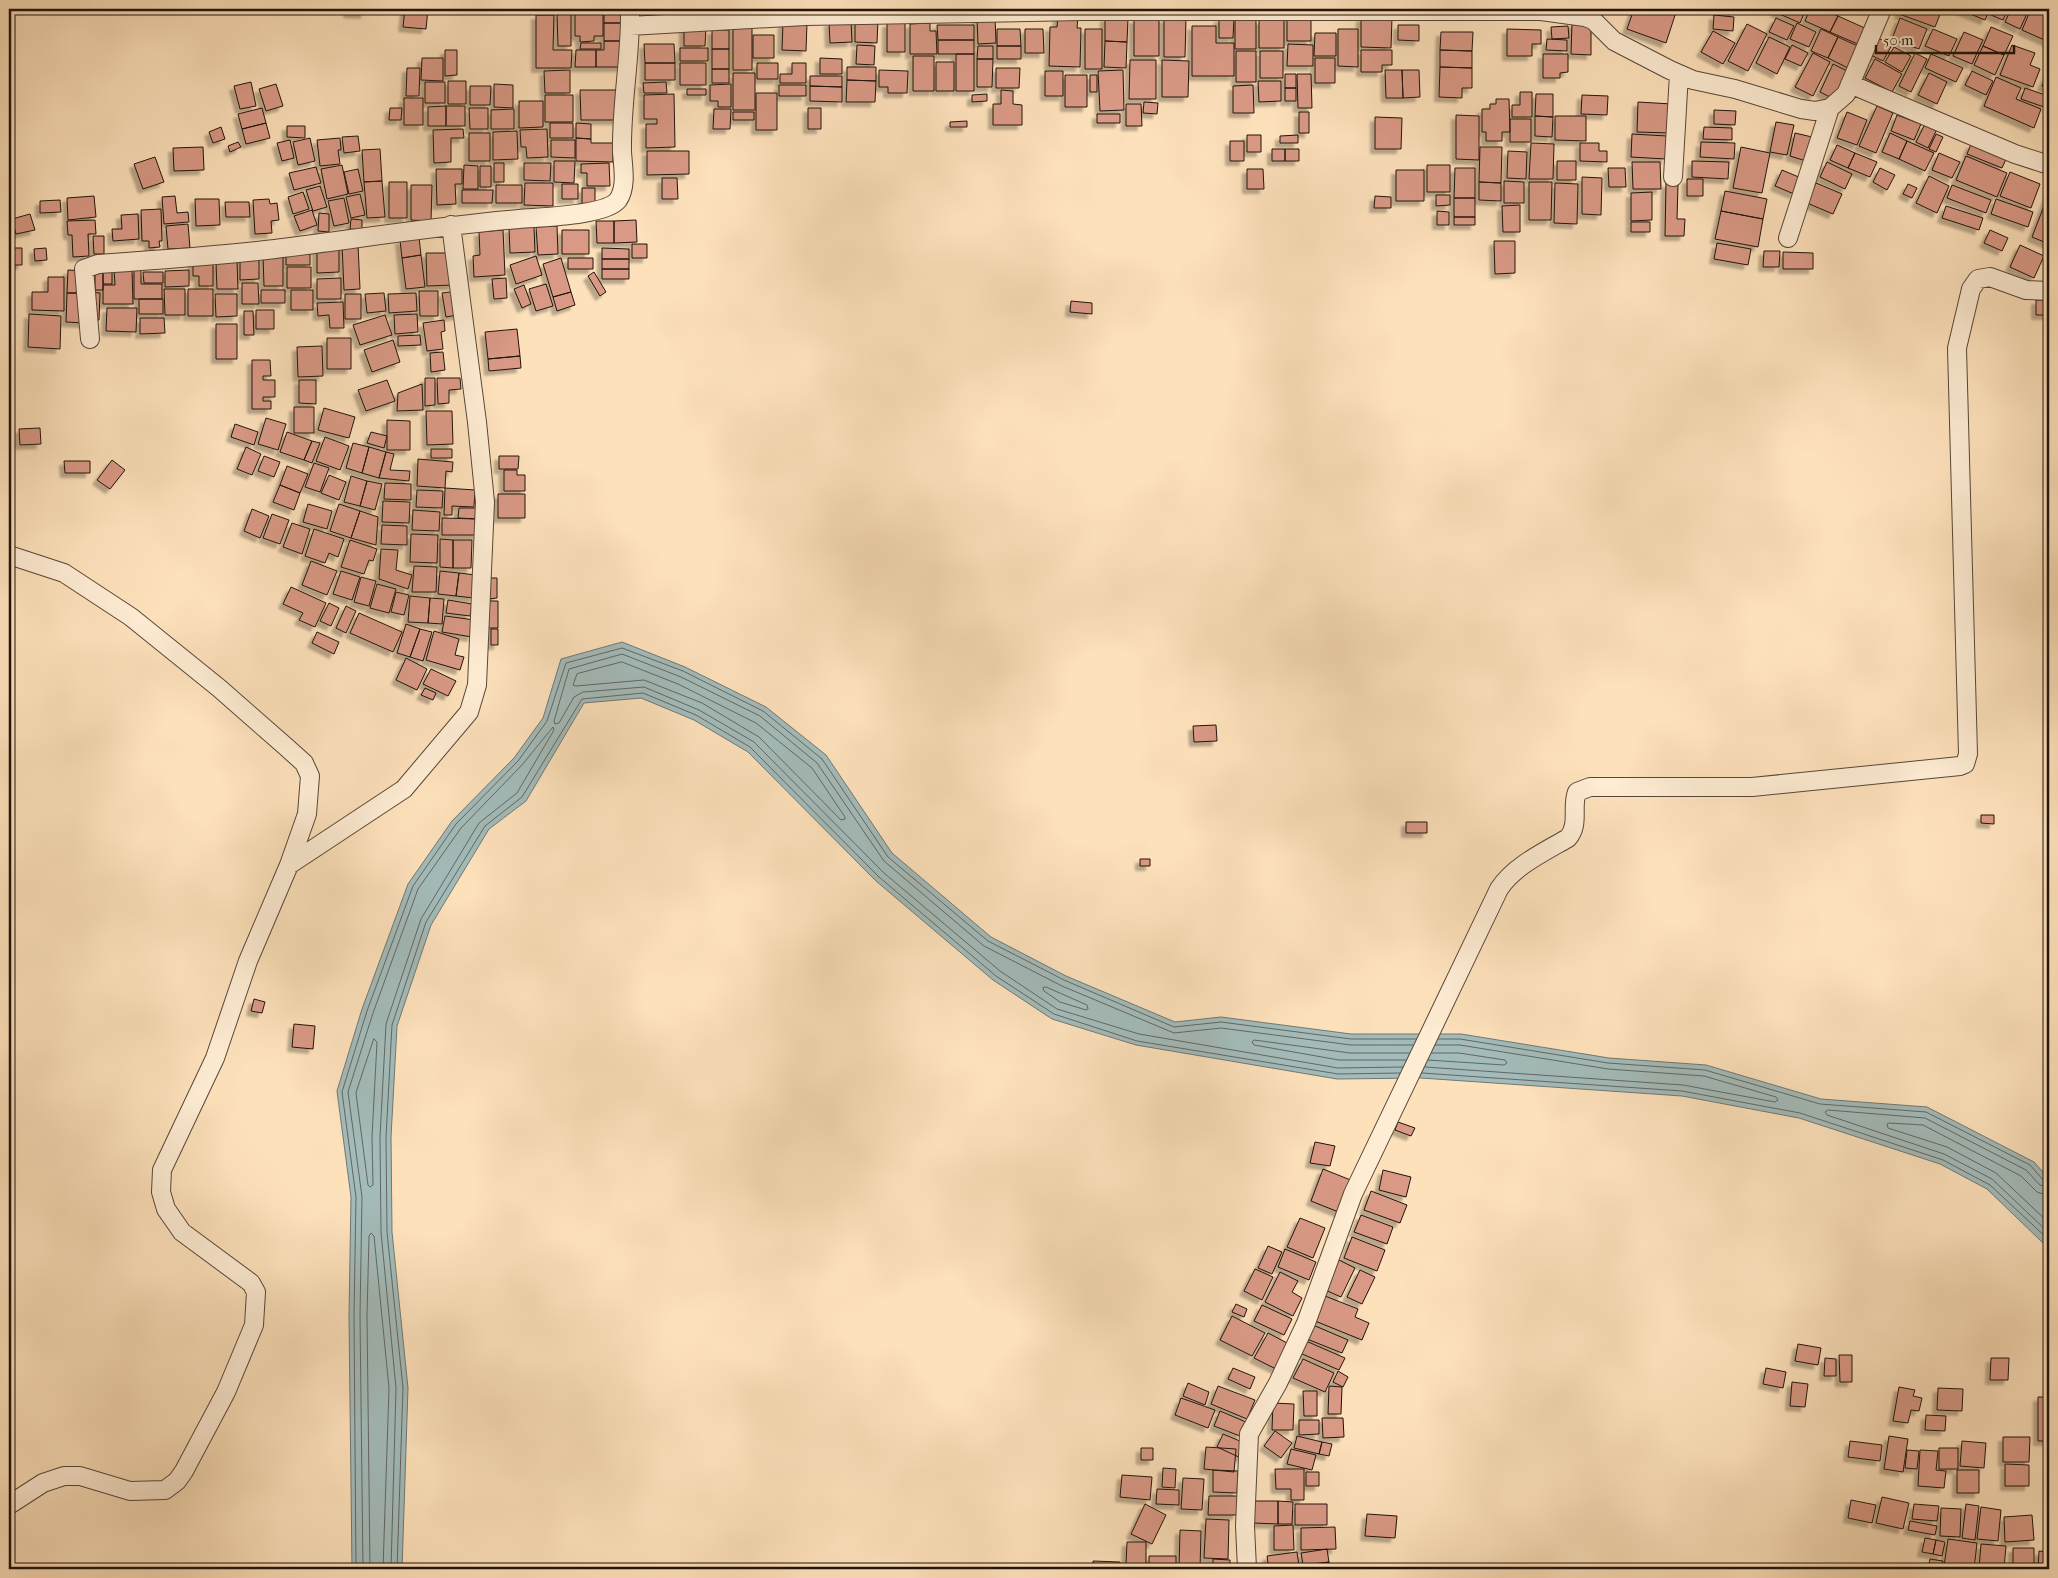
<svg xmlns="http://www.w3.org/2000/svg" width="2058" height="1578" font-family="'IM FELL French Canon',serif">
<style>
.water{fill:#a3bbba;stroke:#6f7874}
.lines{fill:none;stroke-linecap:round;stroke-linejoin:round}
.shore{stroke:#626763;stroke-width:1}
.building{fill:#d99985;stroke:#20130c;filter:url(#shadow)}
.minor-casing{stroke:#574638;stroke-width:20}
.minor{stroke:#feecd3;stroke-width:18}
</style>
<defs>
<filter id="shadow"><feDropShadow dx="-4.5" dy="4.5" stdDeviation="1" flood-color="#0004"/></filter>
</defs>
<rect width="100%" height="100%" fill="#fde1bb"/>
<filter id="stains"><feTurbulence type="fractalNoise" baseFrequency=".004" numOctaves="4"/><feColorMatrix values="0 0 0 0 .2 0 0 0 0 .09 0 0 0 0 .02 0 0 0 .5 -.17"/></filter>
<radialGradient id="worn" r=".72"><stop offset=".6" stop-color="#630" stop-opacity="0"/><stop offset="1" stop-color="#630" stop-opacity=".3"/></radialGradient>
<!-- water -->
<path class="water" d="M 622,642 L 685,667 L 766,707 L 826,755 L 892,853 L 991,937 L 1066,976 L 1175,1022 L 1221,1017 L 1351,1034 L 1461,1034 L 1609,1058 L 1706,1065 L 1821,1099 L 1927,1107 L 2034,1162 L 2049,1179 L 2049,1246 L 2043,1243 L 1987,1189 L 1940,1164 L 1799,1118 L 1682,1096 L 1421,1078 L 1337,1079 L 1136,1045 L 1052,1019 L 993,980 L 876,881 L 748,752 L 694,720 L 641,698 L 584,703 L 526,801 L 489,829 L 431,925 L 397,1026 L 391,1137 L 392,1232 L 408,1388 L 402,1569 L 352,1569 L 349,1316 L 351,1197 L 337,1091 L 362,1009 L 408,884 L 452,821 L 514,758 L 543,718 L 561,659 Z"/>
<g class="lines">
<!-- shore -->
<path class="shore" d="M 622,662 L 678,684 L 756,723 L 812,768 L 845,817 L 845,819 L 841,820 L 759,737 L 702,703 L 644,680 L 576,686 L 573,685 L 577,674 Z
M 1046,987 L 1087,1005 L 1088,1009 L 1086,1010 L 1060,1002 L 1044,991 L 1043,988 Z
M 374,1039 L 377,1042 L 372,1137 L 373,1185 L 370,1187 L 368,1185 L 356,1093 Z
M 1438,1039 L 1460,1039 L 1608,1063 L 1705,1070 L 1820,1104 L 1926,1112 L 2030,1165 L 2044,1181 L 2049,1182
M 1406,1060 L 1339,1060 L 1254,1045 L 1252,1042 L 1254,1040 L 1350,1053 L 1409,1053
M 1428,1060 L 1504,1065 L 1507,1063 L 1505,1060 L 1459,1053 L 1432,1053
M 1403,1067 L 1338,1068 L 1139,1034 L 1057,1009 L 1000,971 L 884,873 L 754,742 L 699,710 L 644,687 L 583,692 L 574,697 L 559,723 L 555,724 L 554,721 L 569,669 L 622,654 L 681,677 L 760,716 L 817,763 L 884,861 L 984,946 L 1062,986 L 1174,1033 L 1221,1028 L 1351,1045 L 1413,1045
M 1425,1067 L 1683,1085 L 1775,1102 L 1778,1100 L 1776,1097 L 1704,1076 L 1608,1069 L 1460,1045 L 1435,1045
M 1422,1073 L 1682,1091 L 1800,1113 L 1943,1160 L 1990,1185 L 2049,1240
M 2049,1188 L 2040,1185 L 2026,1170 L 1925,1118 L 1828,1110 L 1825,1112 L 1827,1115 L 1944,1154 L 1992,1179 L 2049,1233
M 2049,1196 L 2037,1192 L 2021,1176 L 1923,1125 L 1889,1123 L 1887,1124 L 1888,1128 L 1947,1147 L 1996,1173 L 2049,1223
M 356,1569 L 354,1316 L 356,1197 L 342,1092 L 367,1011 L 413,886 L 456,824 L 518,761 L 547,721 L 566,663 L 622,648 L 683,671 L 763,711 L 822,759 L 888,857 L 988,941 L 1064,980 L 1174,1027 L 1221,1022 L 1351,1039 L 1416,1039
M 363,1569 L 360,1316 L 362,1197 L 348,1092 L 373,1013 L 418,889 L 461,828 L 522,765 L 553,727 L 554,730 L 517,793 L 479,823 L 421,919 L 386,1024 L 380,1137 L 381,1232 L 396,1388 L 391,1569
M 370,1569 L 367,1316 L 369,1236 L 371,1233 L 374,1236 L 389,1388 L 383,1569
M 397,1569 L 403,1388 L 387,1232 L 386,1137 L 392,1025 L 426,922 L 485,826 L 522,797 L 582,699 L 643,693 L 696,715 L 750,747 L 879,877 L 996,976 L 1054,1014 L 1137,1041 L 1338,1074 L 1400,1073"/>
</g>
<!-- building -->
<path class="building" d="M 348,9 L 366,9 L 365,14 L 348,13 Z
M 405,9 L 428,9 L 426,29 L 403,27 Z
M 604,9 L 627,9 L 627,23 L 604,23 Z
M 1634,9 L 1677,9 L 1666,43 L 1627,29 Z
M 1717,9 L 1732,9 L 1729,15 L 1716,11 Z
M 1777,9 L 1806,9 L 1800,23 L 1775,12 Z
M 1810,9 L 1822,9 L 1838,16 L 1830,32 L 1805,21 Z
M 1901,9 L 1933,9 L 1941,12 L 1935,27 L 1899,14 Z
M 1958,9 L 1990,9 L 1985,20 Z
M 1994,9 L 2008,9 L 2003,20 L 1991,15 Z
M 2011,9 L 2029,9 L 2020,29 L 2005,22 Z
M 2031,9 L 2049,9 L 2049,42 L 2022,30 Z
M 575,10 L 603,10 L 603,36 L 594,36 L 594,41 L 580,42 L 580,36 L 575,36 Z
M 571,11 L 571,46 L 558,46 L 557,12 Z
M 536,15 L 554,15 L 553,50 L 572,50 L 571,68 L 536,68 Z
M 1058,15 L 1078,16 L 1077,28 L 1081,28 L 1080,67 L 1049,66 L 1050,27 L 1057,27 Z
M 1714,15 L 1734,17 L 1733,31 L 1713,29 Z
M 1287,16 L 1311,16 L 1311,41 L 1287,41 Z
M 1838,16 L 1867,29 L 1860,45 L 1830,32 Z
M 995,17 L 996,43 L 978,44 L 977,18 Z
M 1105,17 L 1128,18 L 1127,42 L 1105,41 Z
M 1361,17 L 1392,18 L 1391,48 L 1361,47 Z
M 855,18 L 878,19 L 877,43 L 855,42 Z
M 1164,18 L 1186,18 L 1185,57 L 1164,57 Z
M 1219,18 L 1234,18 L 1233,38 L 1219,38 Z
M 1776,18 L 1794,26 L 1787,40 L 1769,32 Z
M 1900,18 L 1927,29 L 1919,49 L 1892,39 Z
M 1134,19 L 1159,19 L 1159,56 L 1134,56 Z
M 851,20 L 852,42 L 830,43 L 829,22 Z
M 1235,20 L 1256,20 L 1256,49 L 1235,49 Z
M 1259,20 L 1284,20 L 1284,48 L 1259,48 Z
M 783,22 L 807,23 L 806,51 L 782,50 Z
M 604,23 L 627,23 L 627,41 L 604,41 Z
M 887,23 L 905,23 L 905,52 L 887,52 Z
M 930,23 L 930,31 L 936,31 L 937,54 L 910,54 L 910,24 Z
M 1572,23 L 1591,24 L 1591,55 L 1571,54 Z
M 1797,23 L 1816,32 L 1809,47 L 1790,39 Z
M 1747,24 L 1767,34 L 1748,71 L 1728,61 Z
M 937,25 L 974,25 L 974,40 L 938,40 Z
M 1398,25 L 1419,25 L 1419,41 L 1398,40 Z
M 733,26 L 752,26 L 752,70 L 733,70 Z
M 1192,26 L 1216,26 L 1216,43 L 1234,43 L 1234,76 L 1192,76 Z
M 1568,26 L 1569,38 L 1552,39 L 1551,27 Z
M 684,27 L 706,27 L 705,46 L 684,46 Z
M 1991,27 L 2013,36 L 2004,55 L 1983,46 Z
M 997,29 L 1020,29 L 1021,46 L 997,46 Z
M 1025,29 L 1043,29 L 1044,53 L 1025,53 Z
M 1085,29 L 1102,29 L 1102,69 L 1085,69 Z
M 1338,29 L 1358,29 L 1358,67 L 1338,66 Z
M 1507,29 L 1541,30 L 1541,44 L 1532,44 L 1532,56 L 1507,56 Z
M 1821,29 L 1838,37 L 1828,58 L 1811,51 Z
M 1933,29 L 1957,39 L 1949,56 L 1925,46 Z
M 712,30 L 729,30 L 729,49 L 712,49 Z
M 1713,31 L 1735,43 L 1723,64 L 1701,52 Z
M 1441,32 L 1473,32 L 1472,51 L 1440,50 Z
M 1964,32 L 1983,40 L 1972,64 L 1953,56 Z
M 1315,33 L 1336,33 L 1336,56 L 1314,56 Z
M 753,35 L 774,35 L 774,58 L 753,58 Z
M 1769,37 L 1790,47 L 1777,74 L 1756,63 Z
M 1838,37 L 1862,48 L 1852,70 L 1828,58 Z
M 1876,37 L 1892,45 L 1883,61 L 1867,53 Z
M 1547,39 L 1567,40 L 1567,51 L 1546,50 Z
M 938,40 L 974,40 L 974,54 L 938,54 Z
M 604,41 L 627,41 L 627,67 L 596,67 L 596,50 L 604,50 Z
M 1105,41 L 1127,42 L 1126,68 L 1104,67 Z
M 581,43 L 601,43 L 601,49 L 580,49 Z
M 644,44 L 674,44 L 675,63 L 645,63 Z
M 1288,44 L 1313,45 L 1313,66 L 1287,66 Z
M 857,45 L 875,46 L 874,65 L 856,64 Z
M 1792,45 L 1808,53 L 1801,66 L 1785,59 Z
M 2012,45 L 2035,53 L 2030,65 L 2040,69 L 2033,87 L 2000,75 Z
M 978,46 L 993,46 L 993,59 L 977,59 Z
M 997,46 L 1021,46 L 1021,59 L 997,59 Z
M 1983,46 L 2004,55 L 1995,75 L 1974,65 Z
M 1894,47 L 1911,56 L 1902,72 L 1885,62 Z
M 680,48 L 708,48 L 708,61 L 680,61 Z
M 712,49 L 729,49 L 729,69 L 712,69 Z
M 445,50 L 457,50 L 457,75 L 445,76 Z
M 576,50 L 596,50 L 596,67 L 575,67 Z
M 1361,50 L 1392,50 L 1392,65 L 1382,65 L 1382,72 L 1361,72 Z
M 1440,50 L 1472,51 L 1472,68 L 1440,67 Z
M 1236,51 L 1256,51 L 1256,82 L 1236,82 Z
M 1260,51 L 1283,51 L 1283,78 L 1260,78 Z
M 1813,53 L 1830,62 L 1813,96 L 1795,87 Z
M 1915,53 L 1927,59 L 1911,92 L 1899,86 Z
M 956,54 L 974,54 L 974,91 L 956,91 Z
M 1543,54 L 1568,54 L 1568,72 L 1560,73 L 1560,78 L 1543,78 Z
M 1931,54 L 1963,68 L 1956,82 L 1925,68 Z
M 913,56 L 934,56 L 934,91 L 913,91 Z
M 422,58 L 443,58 L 443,81 L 421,80 Z
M 820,58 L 842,59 L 842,74 L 820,74 Z
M 1315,58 L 1335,58 L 1335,83 L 1315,83 Z
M 977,59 L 993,59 L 992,87 L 977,87 Z
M 1875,59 L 1902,74 L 1892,92 L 1865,78 Z
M 1130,60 L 1156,60 L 1156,99 L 1129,99 Z
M 1162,60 L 1189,61 L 1188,97 L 1162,97 Z
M 936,62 L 954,62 L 954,91 L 936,91 Z
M 645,63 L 675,63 L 675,80 L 645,80 Z
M 680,63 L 706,63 L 706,85 L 680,85 Z
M 757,63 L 778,63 L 778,79 L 757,79 Z
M 792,63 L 806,63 L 806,83 L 780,83 L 780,74 L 792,74 Z
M 1833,64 L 1849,72 L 1836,100 L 1820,92 Z
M 847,67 L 876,67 L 876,81 L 847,80 Z
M 1440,67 L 1472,68 L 1472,88 L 1462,88 L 1462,98 L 1439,97 Z
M 407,68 L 420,68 L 419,96 L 406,96 Z
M 996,68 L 1020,68 L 1019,88 L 996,88 Z
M 712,69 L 729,69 L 729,83 L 712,83 Z
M 570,70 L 570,93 L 545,93 L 544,71 Z
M 879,70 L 908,71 L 907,93 L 888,93 L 888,87 L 879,87 Z
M 1123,70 L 1124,110 L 1100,111 L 1098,71 Z
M 1385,70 L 1402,70 L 1403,98 L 1386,98 Z
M 1402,70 L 1419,70 L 1420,97 L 1403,98 Z
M 1045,71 L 1063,71 L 1063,96 L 1045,96 Z
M 1972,71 L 1993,81 L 1986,95 L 1965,85 Z
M 2049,71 L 2049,89 L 2042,86 Z
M 733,73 L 755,73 L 755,110 L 733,110 Z
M 1929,73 L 1947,82 L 1937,104 L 1918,95 Z
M 1285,74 L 1296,74 L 1296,88 L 1285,88 Z
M 1297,74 L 1311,74 L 1312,108 L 1298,108 Z
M 1065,75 L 1087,75 L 1087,107 L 1065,107 Z
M 1090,75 L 1097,75 L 1097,92 L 1090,92 Z
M 810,76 L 842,76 L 842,87 L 810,86 Z
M 1996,77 L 2021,88 L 2016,99 L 2041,109 L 2034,128 L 1984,106 Z
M 847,80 L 876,81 L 875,102 L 846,102 Z
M 448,81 L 466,81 L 466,104 L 448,104 Z
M 1258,81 L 1281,81 L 1281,101 L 1259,102 Z
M 251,82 L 256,106 L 240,109 L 234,86 Z
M 425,82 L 445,82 L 445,103 L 425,103 Z
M 666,82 L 667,93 L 644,93 L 643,83 Z
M 276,84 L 283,106 L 266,111 L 259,89 Z
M 494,84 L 513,85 L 513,108 L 494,107 Z
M 731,84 L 731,107 L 718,107 L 718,101 L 710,101 L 710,85 Z
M 779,85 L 806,85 L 806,96 L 779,96 Z
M 1253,85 L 1254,113 L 1233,113 L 1233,86 Z
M 470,86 L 491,86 L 490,105 L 470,105 Z
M 810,86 L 842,87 L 842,102 L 810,101 Z
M 1285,88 L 1296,88 L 1296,101 L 1285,101 Z
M 2025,88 L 2048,96 L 2044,107 L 2021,99 Z
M 687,89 L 706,89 L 706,95 L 687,95 Z
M 580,90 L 619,90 L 619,120 L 581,120 Z
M 1001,90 L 1013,91 L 1013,104 L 1022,105 L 1022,125 L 993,125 L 993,104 L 1001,104 Z
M 1520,92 L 1532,92 L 1532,117 L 1512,117 L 1512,105 L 1520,105 Z
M 756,93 L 777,93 L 777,130 L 756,130 Z
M 674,94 L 675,147 L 646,148 L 646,124 L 657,124 L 657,119 L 644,119 L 644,95 Z
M 987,94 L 987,101 L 972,102 L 972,95 Z
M 1536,94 L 1553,94 L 1553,117 L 1535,116 Z
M 545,95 L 573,95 L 573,122 L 545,122 Z
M 1582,95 L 1608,96 L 1607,115 L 1581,114 Z
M 404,98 L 423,98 L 423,125 L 404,125 Z
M 1496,99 L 1509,99 L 1510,132 L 1502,132 L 1502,141 L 1486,141 L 1486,132 L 1482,132 L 1482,109 L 1490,109 L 1490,104 L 1496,104 Z
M 519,101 L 543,101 L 543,127 L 519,128 Z
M 1144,102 L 1158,103 L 1157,114 L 1143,113 Z
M 1638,102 L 1672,104 L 1670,133 L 1637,132 Z
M 1126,104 L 1141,104 L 1142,126 L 1126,126 Z
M 446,106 L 446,126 L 428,126 L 428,107 Z
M 446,106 L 465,106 L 465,126 L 446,126 Z
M 1877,106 L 1893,113 L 1876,153 L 1859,146 Z
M 262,108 L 266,123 L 242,129 L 238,114 Z
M 390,108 L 402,108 L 401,120 L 389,120 Z
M 469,108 L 488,108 L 488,129 L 470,129 Z
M 808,108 L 821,108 L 821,129 L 808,129 Z
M 514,109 L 514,129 L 491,129 L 491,110 Z
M 714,109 L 731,109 L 730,129 L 713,129 Z
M 1714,110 L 1736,111 L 1735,125 L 1714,124 Z
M 733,112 L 754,112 L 754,120 L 733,120 Z
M 1299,112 L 1309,112 L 1309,133 L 1299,133 Z
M 1847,112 L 1867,120 L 1857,145 L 1837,138 Z
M 1097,114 L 1120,114 L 1120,123 L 1097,123 Z
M 1456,115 L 1479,116 L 1479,160 L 1456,159 Z
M 1897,115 L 1921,124 L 1914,140 L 1891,131 Z
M 1535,116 L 1553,117 L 1552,137 L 1535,136 Z
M 1555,116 L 1586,116 L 1586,141 L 1555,140 Z
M 1375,117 L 1402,118 L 1401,149 L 1375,149 Z
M 1510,119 L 1531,119 L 1531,142 L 1510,142 Z
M 967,121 L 967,127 L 950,127 L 950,122 Z
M 1776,122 L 1794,125 L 1787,155 L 1770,152 Z
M 266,123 L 270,138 L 246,144 L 242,129 Z
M 550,123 L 573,123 L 573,138 L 550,138 Z
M 576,123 L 591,124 L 591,139 L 576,138 Z
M 1925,124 L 1937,129 L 1928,148 L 1916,142 Z
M 287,126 L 305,126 L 305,138 L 287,137 Z
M 221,127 L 225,139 L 213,143 L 209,132 Z
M 1704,127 L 1732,128 L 1732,140 L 1703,139 Z
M 463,129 L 464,138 L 451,138 L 451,162 L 434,163 L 433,130 Z
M 547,129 L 548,157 L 527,158 L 526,147 L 521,147 L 520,130 Z
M 517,131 L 518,159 L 493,160 L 493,132 Z
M 469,133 L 490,133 L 490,161 L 469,161 Z
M 1795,133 L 1812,137 L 1806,161 L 1790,156 Z
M 1890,133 L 1907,141 L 1899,159 L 1882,152 Z
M 1632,134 L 1667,136 L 1666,159 L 1631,157 Z
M 1936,134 L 1943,137 L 1936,152 L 1929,149 Z
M 1247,135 L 1261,135 L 1261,152 L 1247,152 Z
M 1298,135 L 1298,143 L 1280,143 L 1280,136 Z
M 358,136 L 360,151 L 344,153 L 342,137 Z
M 310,138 L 315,161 L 298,165 L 293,142 Z
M 340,138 L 341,150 L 338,150 L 340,164 L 320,166 L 317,140 Z
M 576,138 L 591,139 L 591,143 L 613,143 L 613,162 L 576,161 Z
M 290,140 L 294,158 L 282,161 L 277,143 Z
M 551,140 L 575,140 L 575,158 L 551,157 Z
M 1230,141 L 1244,141 L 1244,161 L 1230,161 Z
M 1907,141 L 1934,153 L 1925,171 L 1899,159 Z
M 238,142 L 241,147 L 230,152 L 228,146 Z
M 1701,142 L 1735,143 L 1734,159 L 1700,157 Z
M 1531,143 L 1554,144 L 1553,179 L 1529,179 Z
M 1580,143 L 1599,143 L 1599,151 L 1607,151 L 1607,162 L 1580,161 Z
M 1971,144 L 2006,159 L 2002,168 L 1967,154 Z
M 1837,145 L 1855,153 L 1848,168 L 1830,160 Z
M 203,147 L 204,170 L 174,171 L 173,148 Z
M 1480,147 L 1502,147 L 1501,183 L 1479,182 Z
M 1741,147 L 1770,153 L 1762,193 L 1733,188 Z
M 380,149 L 382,181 L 364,182 L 362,150 Z
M 1272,149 L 1285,149 L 1285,161 L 1272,161 Z
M 1285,149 L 1299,149 L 1299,161 L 1285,161 Z
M 647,151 L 689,151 L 689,174 L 647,175 Z
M 1508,151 L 1527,152 L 1526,179 L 1507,178 Z
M 1855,153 L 1877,162 L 1870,177 L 1848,168 Z
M 1939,153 L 1960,162 L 1952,178 L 1932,170 Z
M 1966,156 L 2007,173 L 1997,197 L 1956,180 Z
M 155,157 L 164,182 L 143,189 L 134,164 Z
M 554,161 L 575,161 L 574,183 L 554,182 Z
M 1557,161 L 1576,161 L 1576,180 L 1557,180 Z
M 1692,161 L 1729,162 L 1728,179 L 1692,177 Z
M 1632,162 L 1660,162 L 1661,189 L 1633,189 Z
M 1827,162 L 1852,174 L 1845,189 L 1820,177 Z
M 494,163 L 504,163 L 504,182 L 494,182 Z
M 524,163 L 551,163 L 550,181 L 524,180 Z
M 609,163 L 610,186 L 587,186 L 587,173 L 581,173 L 581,164 Z
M 342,165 L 348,194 L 327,199 L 321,169 Z
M 464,165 L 478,166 L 478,189 L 463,189 Z
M 1427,165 L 1450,165 L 1450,192 L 1427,192 Z
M 480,166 L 491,166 L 491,187 L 480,187 Z
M 316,167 L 321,183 L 294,190 L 289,173 Z
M 1455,168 L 1475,168 L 1475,198 L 1454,198 Z
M 1608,168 L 1625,168 L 1626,187 L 1609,187 Z
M 1880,168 L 1895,175 L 1887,190 L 1873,182 Z
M 358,169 L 363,191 L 349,194 L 344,172 Z
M 436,169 L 462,169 L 462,184 L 455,184 L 456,204 L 437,205 Z
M 1247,169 L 1263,169 L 1264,189 L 1247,189 Z
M 1396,170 L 1424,170 L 1424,201 L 1396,201 Z
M 1782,170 L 1801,178 L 1794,194 L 1775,186 Z
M 2010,172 L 2040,184 L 2031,208 L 2000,196 Z
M 1929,176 L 1949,186 L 1937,213 L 1916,203 Z
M 1582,177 L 1602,178 L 1601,215 L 1582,214 Z
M 662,178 L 677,178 L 678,199 L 662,199 Z
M 1687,179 L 1703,179 L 1703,196 L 1687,196 Z
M 382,181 L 385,217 L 367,218 L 364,182 Z
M 1504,181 L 1524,182 L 1524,203 L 1504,203 Z
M 389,182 L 407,182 L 407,218 L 389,218 Z
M 1479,182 L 1501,183 L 1501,201 L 1479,200 Z
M 1529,182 L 1552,182 L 1551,220 L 1529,220 Z
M 525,183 L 553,183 L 553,206 L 524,205 Z
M 1555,183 L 1578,184 L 1577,224 L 1554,223 Z
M 1666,183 L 1678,184 L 1677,219 L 1685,219 L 1684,236 L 1665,236 Z
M 1816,183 L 1842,194 L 1833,214 L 1807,203 Z
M 562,184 L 578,184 L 578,199 L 562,199 Z
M 1908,184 L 1917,188 L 1912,198 L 1903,194 Z
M 411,185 L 432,185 L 431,221 L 411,220 Z
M 496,185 L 522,185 L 522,203 L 496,203 Z
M 1952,185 L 1991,200 L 1986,213 L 1947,198 Z
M 320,186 L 327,207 L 313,211 L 306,190 Z
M 582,188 L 595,188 L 595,205 L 582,205 Z
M 462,190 L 493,190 L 492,203 L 462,203 Z
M 1725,191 L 1767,199 L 1763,219 L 1721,211 Z
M 303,192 L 309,209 L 293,214 L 288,197 Z
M 1652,192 L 1652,220 L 1631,221 L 1631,193 Z
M 2049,193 L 2049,244 L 2032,237 Z
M 360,194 L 365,215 L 351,218 L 346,197 Z
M 1436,195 L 1450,195 L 1450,205 L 1436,206 Z
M 94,196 L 96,217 L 68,220 L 67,198 Z
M 175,196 L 177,213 L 188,212 L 189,222 L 164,224 L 162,197 Z
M 1375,196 L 1391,197 L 1391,208 L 1374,208 Z
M 344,198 L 349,223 L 334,226 L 328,201 Z
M 1454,198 L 1475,198 L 1475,217 L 1454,217 Z
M 195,199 L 219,199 L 220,225 L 196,226 Z
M 269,199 L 270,204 L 277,203 L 279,220 L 271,221 L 272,233 L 255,234 L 253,200 Z
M 1996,199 L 2033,212 L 2028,227 L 1991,214 Z
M 60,200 L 61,212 L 40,213 L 40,201 Z
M 225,202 L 249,202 L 250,217 L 226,217 Z
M 1520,205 L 1520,232 L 1503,232 L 1502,206 Z
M 1946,206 L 1983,218 L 1979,230 L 1942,218 Z
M 161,209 L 162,241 L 159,241 L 160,247 L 149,248 L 149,241 L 142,241 L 141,210 Z
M 312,210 L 317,225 L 300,231 L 294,216 Z
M 1437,211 L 1449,212 L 1449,225 L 1437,225 Z
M 1721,211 L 1763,219 L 1758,247 L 1715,239 Z
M 319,213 L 329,214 L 329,232 L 318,231 Z
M 30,214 L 35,230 L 16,234 L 12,219 Z
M 138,214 L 139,239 L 113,241 L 112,229 L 122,229 L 121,215 Z
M 1454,217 L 1475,217 L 1475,225 L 1454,225 Z
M 351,219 L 362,220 L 362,230 L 350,229 Z
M 95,220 L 96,234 L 88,234 L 89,256 L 73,257 L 72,235 L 68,235 L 67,221 Z
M 636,220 L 637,242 L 614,243 L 614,221 Z
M 596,221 L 614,221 L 614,243 L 597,243 Z
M 1631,222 L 1650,222 L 1650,232 L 1631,232 Z
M 188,224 L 190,248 L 168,249 L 166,226 Z
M 557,226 L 558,254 L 538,255 L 536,227 Z
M 534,227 L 535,252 L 510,253 L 509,228 Z
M 503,230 L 505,275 L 474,277 L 473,256 L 480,255 L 479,232 Z
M 562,230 L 589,230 L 589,254 L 562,254 Z
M 1990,230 L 2008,238 L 2002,251 L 1984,243 Z
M 93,236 L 104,236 L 104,254 L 94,254 Z
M 419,237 L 421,255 L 402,258 L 400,240 Z
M 1494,241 L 1515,241 L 1515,273 L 1495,274 Z
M 339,243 L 339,272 L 317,273 L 317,244 Z
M 1717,243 L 1751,249 L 1748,265 L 1714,259 Z
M 358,244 L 360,289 L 344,290 L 342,245 Z
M 632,244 L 647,244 L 647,258 L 632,258 Z
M 2020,245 L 2044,256 L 2034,278 L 2010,267 Z
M 12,248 L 22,248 L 22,265 L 12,265 Z
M 46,248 L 47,260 L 35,261 L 34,249 Z
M 286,248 L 310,248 L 310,265 L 286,265 Z
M 602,248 L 629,249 L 629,259 L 602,259 Z
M 1764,251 L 1780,251 L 1779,267 L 1763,267 Z
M 1783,252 L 1813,253 L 1813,269 L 1783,269 Z
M 426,253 L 453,253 L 454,285 L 427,286 Z
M 240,255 L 259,255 L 259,279 L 240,280 Z
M 421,255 L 425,287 L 406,289 L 402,258 Z
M 263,256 L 283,256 L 283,286 L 264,286 Z
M 536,256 L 542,275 L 516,284 L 510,265 Z
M 213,258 L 213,286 L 199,286 L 199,276 L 193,276 L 193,259 Z
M 561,258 L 571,292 L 553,297 L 543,264 Z
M 568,258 L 593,258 L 593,269 L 568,269 Z
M 602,259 L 629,259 L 629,269 L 602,269 Z
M 237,261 L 238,289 L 217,289 L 216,262 Z
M 287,267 L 311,267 L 311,288 L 287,288 Z
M 103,268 L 103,290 L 95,290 L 95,274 Z
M 114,269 L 132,269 L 133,304 L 103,304 L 103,285 L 115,285 Z
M 134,269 L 141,269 L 141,284 L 162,284 L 162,299 L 134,299 Z
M 602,269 L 629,269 L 629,279 L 602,279 Z
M 68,270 L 87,271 L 86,293 L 67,293 Z
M 189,270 L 189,286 L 165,287 L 165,271 Z
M 103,271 L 112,271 L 112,284 L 103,284 Z
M 143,272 L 163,272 L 163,283 L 144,283 Z
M 594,272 L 606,292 L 600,296 L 588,276 Z
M 48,277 L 64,277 L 64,311 L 32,310 L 32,292 L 48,292 Z
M 341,278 L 341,299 L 317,299 L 317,279 Z
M 506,278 L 507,298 L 494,299 L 492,279 Z
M 242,283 L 258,283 L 259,304 L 242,304 Z
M 546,284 L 553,306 L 536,311 L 529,289 Z
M 524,285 L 531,304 L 522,308 L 514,289 Z
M 164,289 L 185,289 L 185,315 L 165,315 Z
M 188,289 L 213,289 L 213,316 L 188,316 Z
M 261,290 L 285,290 L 285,303 L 261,303 Z
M 291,290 L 313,290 L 313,310 L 291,310 Z
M 419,291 L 438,291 L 438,316 L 420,316 Z
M 458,291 L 462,314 L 446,317 L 442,293 Z
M 87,292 L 100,293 L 99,320 L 94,320 Z
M 571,292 L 575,305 L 557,311 L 553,297 Z
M 67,293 L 86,293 L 85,323 L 66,322 Z
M 384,293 L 386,311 L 367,313 L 365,294 Z
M 416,293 L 417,311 L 389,313 L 388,294 Z
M 215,294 L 237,294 L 237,316 L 216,317 Z
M 345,294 L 361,294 L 361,319 L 345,319 Z
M 139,299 L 163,299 L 163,314 L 139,314 Z
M 2036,300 L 2049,300 L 2049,315 L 2036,315 Z
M 1071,301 L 1092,303 L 1092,314 L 1070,312 Z
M 343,302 L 344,328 L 330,328 L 329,315 L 318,316 L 317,303 Z
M 107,308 L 137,308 L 136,332 L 106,331 Z
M 256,310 L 274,310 L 274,329 L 256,329 Z
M 244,311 L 253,311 L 254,335 L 244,335 Z
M 29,314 L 61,316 L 60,349 L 28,347 Z
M 417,314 L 418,332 L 395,334 L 394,315 Z
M 385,315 L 392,335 L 360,345 L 353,325 Z
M 140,318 L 164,318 L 165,333 L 140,334 Z
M 444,320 L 445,331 L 441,332 L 443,349 L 427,351 L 423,323 Z
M 216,324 L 237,324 L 237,359 L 216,359 Z
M 517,329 L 520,356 L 488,359 L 485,332 Z
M 420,335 L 421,345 L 398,346 L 398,336 Z
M 327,338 L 351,338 L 351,369 L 327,369 Z
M 393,340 L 400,362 L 372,372 L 364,350 Z
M 322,346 L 323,376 L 298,377 L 297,347 Z
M 443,352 L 445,370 L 431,372 L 430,353 Z
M 520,356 L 521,368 L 489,371 L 488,359 Z
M 252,360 L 270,360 L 271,376 L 263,376 L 263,380 L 275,380 L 275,397 L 263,397 L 263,401 L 271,401 L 271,409 L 252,409 Z
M 425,378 L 435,378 L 435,405 L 425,406 Z
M 437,378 L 460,378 L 461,389 L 449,390 L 449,403 L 438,404 Z
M 299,380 L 316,380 L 316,404 L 299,403 Z
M 387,380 L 395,401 L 366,411 L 358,390 Z
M 422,384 L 423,410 L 397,411 L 398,393 Z
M 294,407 L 314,407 L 314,433 L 294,433 Z
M 324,408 L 355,417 L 349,438 L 318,430 Z
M 426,411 L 452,411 L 453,444 L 427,445 Z
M 266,418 L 286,424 L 278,450 L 258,444 Z
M 387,420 L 410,421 L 410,450 L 387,450 Z
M 235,424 L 258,432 L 254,445 L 231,437 Z
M 40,428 L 41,444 L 20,445 L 19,429 Z
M 287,432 L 312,441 L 304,460 L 280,452 Z
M 371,432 L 387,436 L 384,448 L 367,443 Z
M 325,437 L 349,446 L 340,470 L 316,461 Z
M 312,441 L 320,443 L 312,463 L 304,460 Z
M 353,443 L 369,447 L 362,473 L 346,468 Z
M 246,447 L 261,454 L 252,475 L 237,469 Z
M 369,447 L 386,452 L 379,478 L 362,473 Z
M 431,449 L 452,449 L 452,458 L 431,458 Z
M 386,452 L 394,454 L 390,470 L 410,471 L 409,481 L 379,478 Z
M 264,456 L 280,462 L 274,477 L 258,471 Z
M 499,456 L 519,456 L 518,469 L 499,469 Z
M 418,459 L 453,462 L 452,472 L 446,471 L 445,488 L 417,486 Z
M 112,460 L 125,470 L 110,489 L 97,480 Z
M 64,461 L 90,461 L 90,473 L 65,473 Z
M 314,463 L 329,468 L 320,492 L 305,487 Z
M 287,466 L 308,474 L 300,493 L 280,485 Z
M 504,470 L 517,470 L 517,475 L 525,475 L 525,491 L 504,491 Z
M 329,475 L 346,482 L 339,500 L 321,493 Z
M 351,476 L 367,481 L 360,506 L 344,502 Z
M 367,481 L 382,484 L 375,510 L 360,506 Z
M 385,483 L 411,484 L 411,500 L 384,499 Z
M 280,485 L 300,493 L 294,510 L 273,502 Z
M 445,488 L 475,490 L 474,507 L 452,506 L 452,515 L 444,515 Z
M 417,490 L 443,491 L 442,508 L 416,507 Z
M 498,494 L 525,494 L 525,518 L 498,518 Z
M 383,501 L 410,502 L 409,523 L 382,522 Z
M 308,504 L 332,511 L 327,529 L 303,522 Z
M 339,504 L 360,511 L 351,538 L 330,531 Z
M 459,508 L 479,508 L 478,519 L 458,518 Z
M 252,509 L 269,516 L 260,538 L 244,531 Z
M 413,510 L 440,512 L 439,531 L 412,530 Z
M 360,511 L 378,517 L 376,545 L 351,538 Z
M 272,514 L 289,520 L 280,544 L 263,538 Z
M 442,518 L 478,519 L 478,535 L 442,535 Z
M 292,523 L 310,529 L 302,554 L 283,547 Z
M 382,525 L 407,526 L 407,545 L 381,544 Z
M 314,529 L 344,539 L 338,557 L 329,553 L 325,563 L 305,556 Z
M 411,534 L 438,535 L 437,563 L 410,562 Z
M 440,539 L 453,540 L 453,568 L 440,567 Z
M 350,540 L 377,549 L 373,561 L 369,560 L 364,574 L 341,567 Z
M 453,540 L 472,540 L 471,568 L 453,568 Z
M 381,549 L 398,550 L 396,570 L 412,575 L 408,589 L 379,579 Z
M 311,561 L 337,571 L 327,595 L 302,585 Z
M 414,566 L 437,567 L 436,592 L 412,592 Z
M 341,571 L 360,577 L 352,600 L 333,594 Z
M 440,571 L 459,573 L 456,596 L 438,594 Z
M 459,573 L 476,575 L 474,598 L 456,596 Z
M 361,577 L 376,581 L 369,606 L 354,602 Z
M 486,578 L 497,578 L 497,598 L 487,599 Z
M 377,584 L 396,589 L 389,613 L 370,608 Z
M 291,587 L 326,603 L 315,627 L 299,620 L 303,613 L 283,604 Z
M 396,592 L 409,595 L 404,615 L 391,612 Z
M 410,596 L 430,598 L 428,623 L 408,622 Z
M 430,598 L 444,599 L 442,624 L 428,623 Z
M 448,600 L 472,604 L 470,616 L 446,613 Z
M 485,601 L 498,601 L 498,628 L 485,628 Z
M 329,603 L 339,608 L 331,626 L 320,621 Z
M 346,606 L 356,611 L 346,633 L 336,628 Z
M 359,613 L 402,632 L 393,652 L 350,633 Z
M 445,616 L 475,620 L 472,637 L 442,632 Z
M 406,624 L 420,629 L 410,657 L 397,653 Z
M 420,629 L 432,632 L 423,661 L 410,657 Z
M 491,629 L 498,629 L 498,645 L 491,645 Z
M 434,631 L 459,639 L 455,655 L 464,657 L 460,670 L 426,660 Z
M 317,632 L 339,642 L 334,654 L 312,643 Z
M 406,658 L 427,669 L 417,690 L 396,680 Z
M 431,669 L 456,681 L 448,696 L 423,684 Z
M 425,688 L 436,693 L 433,700 L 421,695 Z
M 1216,725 L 1217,741 L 1194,742 L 1193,726 Z
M 1981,815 L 1994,815 L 1994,824 L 1981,823 Z
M 1406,822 L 1427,822 L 1427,833 L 1406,833 Z
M 1140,859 L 1150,859 L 1150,866 L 1140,866 Z
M 254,999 L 265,1002 L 262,1013 L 251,1011 Z
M 294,1024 L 315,1026 L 313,1049 L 292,1047 Z
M 1398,1122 L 1415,1128 L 1411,1136 L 1395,1130 Z
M 1315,1142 L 1335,1146 L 1330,1166 L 1310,1163 Z
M 1323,1169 L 1353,1181 L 1341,1213 L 1311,1201 Z
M 1383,1170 L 1411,1177 L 1406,1197 L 1379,1190 Z
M 1371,1191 L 1407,1205 L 1400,1223 L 1364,1210 Z
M 1361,1215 L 1393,1227 L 1387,1244 L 1354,1232 Z
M 1300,1218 L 1325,1228 L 1313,1258 L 1287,1247 Z
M 1352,1237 L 1385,1250 L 1377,1271 L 1344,1258 Z
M 1268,1246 L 1282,1252 L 1272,1274 L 1258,1268 Z
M 1285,1249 L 1316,1262 L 1309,1280 L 1278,1267 Z
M 1337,1259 L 1355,1268 L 1341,1297 L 1323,1289 Z
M 1255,1269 L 1273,1277 L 1262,1300 L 1244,1291 Z
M 1360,1270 L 1375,1277 L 1362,1304 L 1347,1297 Z
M 1280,1272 L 1298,1281 L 1292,1292 L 1302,1298 L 1293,1316 L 1265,1302 Z
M 1325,1296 L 1358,1309 L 1355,1317 L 1369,1323 L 1362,1340 L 1315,1321 Z
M 1236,1304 L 1247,1309 L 1244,1317 L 1232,1312 Z
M 1262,1305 L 1292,1319 L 1284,1335 L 1254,1321 Z
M 1232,1316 L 1265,1333 L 1252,1356 L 1220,1340 Z
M 1313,1325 L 1348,1340 L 1342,1353 L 1307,1339 Z
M 1268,1333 L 1291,1345 L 1278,1370 L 1254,1358 Z
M 1306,1341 L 1345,1358 L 1339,1370 L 1300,1353 Z
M 1798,1344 L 1821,1348 L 1818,1365 L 1795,1361 Z
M 1839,1355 L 1852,1355 L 1852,1382 L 1840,1382 Z
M 1825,1358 L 1836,1359 L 1836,1376 L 1824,1376 Z
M 1991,1358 L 2009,1358 L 2008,1380 L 1990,1380 Z
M 1303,1359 L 1334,1373 L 1325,1392 L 1293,1378 Z
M 1233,1368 L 1255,1377 L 1250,1389 L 1228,1379 Z
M 1766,1368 L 1786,1372 L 1783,1388 L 1763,1384 Z
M 1338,1371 L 1348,1377 L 1343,1387 L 1333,1382 Z
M 1792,1382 L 1808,1384 L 1805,1407 L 1790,1406 Z
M 1188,1383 L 1209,1392 L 1205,1405 L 1183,1396 Z
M 1218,1386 L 1255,1400 L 1247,1419 L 1211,1404 Z
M 1329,1386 L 1342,1387 L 1341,1414 L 1328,1414 Z
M 1899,1387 L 1915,1390 L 1913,1396 L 1922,1398 L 1919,1411 L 1911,1410 L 1908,1423 L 1893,1421 Z
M 1938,1388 L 1963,1389 L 1962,1411 L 1937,1410 Z
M 1303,1391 L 1317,1391 L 1317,1416 L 1304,1416 Z
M 2038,1397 L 2049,1397 L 2049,1441 L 2038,1441 Z
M 1181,1398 L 1215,1410 L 1208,1428 L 1175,1415 Z
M 1273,1403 L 1294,1404 L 1293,1430 L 1272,1430 Z
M 1220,1411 L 1246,1422 L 1240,1436 L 1214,1426 Z
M 1926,1415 L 1946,1416 L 1945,1431 L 1925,1430 Z
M 1322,1418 L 1343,1418 L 1344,1437 L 1323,1438 Z
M 1299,1420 L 1319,1420 L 1319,1434 L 1299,1435 Z
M 1275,1431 L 1292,1443 L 1281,1458 L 1264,1446 Z
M 1223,1434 L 1247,1444 L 1241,1458 L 1217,1447 Z
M 1297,1436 L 1322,1442 L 1319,1454 L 1294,1448 Z
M 1889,1436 L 1908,1439 L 1903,1472 L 1884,1469 Z
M 2003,1437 L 2030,1437 L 2029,1462 L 2003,1462 Z
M 1850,1441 L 1882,1445 L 1880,1461 L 1848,1457 Z
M 1962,1441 L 1986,1443 L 1984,1468 L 1960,1466 Z
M 1322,1442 L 1332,1444 L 1329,1456 L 1319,1454 Z
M 1206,1447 L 1236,1449 L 1234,1472 L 1204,1469 Z
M 1141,1448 L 1153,1448 L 1153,1460 L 1141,1460 Z
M 1939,1448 L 1958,1448 L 1958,1469 L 1939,1469 Z
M 1291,1449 L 1316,1455 L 1312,1470 L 1287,1464 Z
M 1907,1450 L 1919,1451 L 1917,1469 L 1905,1468 Z
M 1920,1450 L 1938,1451 L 1936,1470 L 1946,1471 L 1944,1488 L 1918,1486 Z
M 2005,1464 L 2029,1465 L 2029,1486 L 2005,1486 Z
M 1163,1468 L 1176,1469 L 1175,1488 L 1162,1487 Z
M 1275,1469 L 1304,1469 L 1304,1500 L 1291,1500 L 1291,1489 L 1276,1489 Z
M 1213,1470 L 1238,1471 L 1237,1493 L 1213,1492 Z
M 1957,1470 L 1979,1470 L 1979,1493 L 1957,1493 Z
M 1306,1472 L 1319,1472 L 1319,1486 L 1306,1486 Z
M 1122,1475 L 1152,1477 L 1150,1500 L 1120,1497 Z
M 1183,1478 L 1204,1479 L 1202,1510 L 1181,1509 Z
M 1157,1489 L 1179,1490 L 1179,1505 L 1156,1504 Z
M 1209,1496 L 1238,1496 L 1237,1515 L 1208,1515 Z
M 1882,1497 L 1909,1503 L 1903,1529 L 1876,1523 Z
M 1851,1500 L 1876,1505 L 1872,1523 L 1848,1518 Z
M 1253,1501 L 1278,1501 L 1278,1524 L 1253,1523 Z
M 1278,1501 L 1293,1502 L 1292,1524 L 1278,1524 Z
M 1145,1504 L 1166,1515 L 1152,1544 L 1131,1534 Z
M 1295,1504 L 1327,1504 L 1327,1525 L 1295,1525 Z
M 1914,1504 L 1939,1506 L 1937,1521 L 1912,1519 Z
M 1966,1504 L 1979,1506 L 1975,1540 L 1962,1538 Z
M 1981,1507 L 2001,1510 L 1998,1541 L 1977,1539 Z
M 1941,1508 L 1961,1509 L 1960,1537 L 1940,1536 Z
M 1367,1514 L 1397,1516 L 1395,1538 L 1365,1536 Z
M 2032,1515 L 2034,1540 L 2005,1542 L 2004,1517 Z
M 1206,1519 L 1229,1520 L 1228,1559 L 1204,1558 Z
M 1910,1521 L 1937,1526 L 1935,1535 L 1908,1530 Z
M 1293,1525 L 1294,1550 L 1274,1550 L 1274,1526 Z
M 1335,1527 L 1336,1549 L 1301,1550 L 1301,1528 Z
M 1180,1530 L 1201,1531 L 1200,1569 L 1179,1569 Z
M 1925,1538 L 1936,1540 L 1933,1554 L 1922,1552 Z
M 1948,1539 L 1977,1543 L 1974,1569 L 1944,1566 Z
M 1936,1540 L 1945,1542 L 1942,1556 L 1933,1554 Z
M 1127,1542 L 1146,1542 L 1146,1566 L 1126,1565 Z
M 1981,1544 L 2006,1546 L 2004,1569 L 1979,1569 Z
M 2013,1548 L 2034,1548 L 2034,1564 L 2013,1564 Z
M 1327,1549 L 1329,1562 L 1303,1565 L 1301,1553 Z
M 2039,1551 L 2049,1552 L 2049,1569 L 2038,1569 Z
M 1297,1552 L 1299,1566 L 1269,1569 L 1267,1556 Z
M 1149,1556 L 1176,1556 L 1176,1569 L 1149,1569 Z
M 1213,1559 L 1230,1560 L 1230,1569 L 1213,1569 Z
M 1930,1559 L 1943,1561 L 1942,1566 L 1955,1569 L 1928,1569 Z
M 1093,1561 L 1120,1562 L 1120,1569 L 1093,1569 Z
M 1329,1562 L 1330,1569 L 1307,1569 L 1307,1566 Z
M 2009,1566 L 2033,1567 L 2033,1569 L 2009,1569 Z"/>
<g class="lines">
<defs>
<path id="minor" d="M 630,26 L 805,16 L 1082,11 L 1541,11 L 1585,17 L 1593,20 L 1614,41 L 1670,70 L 1693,80 L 1735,89 L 1801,109 L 1815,111 L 1830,108 L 1846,94 L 1882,9
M 1850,84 L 2015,154 L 2049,165
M 1673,177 L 1679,74
M 1788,238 L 1830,108
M 90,339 L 84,269 L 98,264 C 157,260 217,256 275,249 C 357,239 437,226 519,219 C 540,217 605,216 618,200 C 627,187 623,167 622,152 C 621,104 631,57 630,9
M 9,555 L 64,573 L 131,617 L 219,688 L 284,745 L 304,763 L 310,776 L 307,814 L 289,865 L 248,961 L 215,1058 L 162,1170 L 161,1192 L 166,1209 L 182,1232 L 251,1283 L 256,1292 L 254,1325 L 226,1392 L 184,1471 L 177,1481 L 165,1490 L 130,1491 L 80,1476 L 64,1476 L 43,1483 L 9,1505
M 289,865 L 404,789 L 469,712 L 477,685 L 485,502 L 477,422 L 451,225
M 1247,1569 L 1245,1526 L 1249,1434 L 1278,1383 L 1306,1323 L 1353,1194 L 1499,889 C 1514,866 1544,852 1568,838 C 1580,824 1571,807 1577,792 L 1590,787 L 1752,787 L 1960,766 L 1965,764 L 1968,754 L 1957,348 L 1971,289 L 1978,279 L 1990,277 L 2026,290 L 2049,291"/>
</defs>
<!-- minor casing -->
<use href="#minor" class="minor-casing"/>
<!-- minor -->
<use href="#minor" class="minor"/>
</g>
<!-- margin -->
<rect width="2058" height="1578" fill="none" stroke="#fde1bb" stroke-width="30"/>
<rect x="10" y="10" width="2038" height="1558" fill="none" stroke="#20130c" stroke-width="2.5"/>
<rect x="15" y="15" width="2028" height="1548" fill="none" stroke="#20130c"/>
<!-- scale -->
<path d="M1876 45v8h138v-8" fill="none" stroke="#20130c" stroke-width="2.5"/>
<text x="1883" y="45" font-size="15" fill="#20130c" stroke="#feecd3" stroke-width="4" paint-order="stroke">50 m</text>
<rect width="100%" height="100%" filter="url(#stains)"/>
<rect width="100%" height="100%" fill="url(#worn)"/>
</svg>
